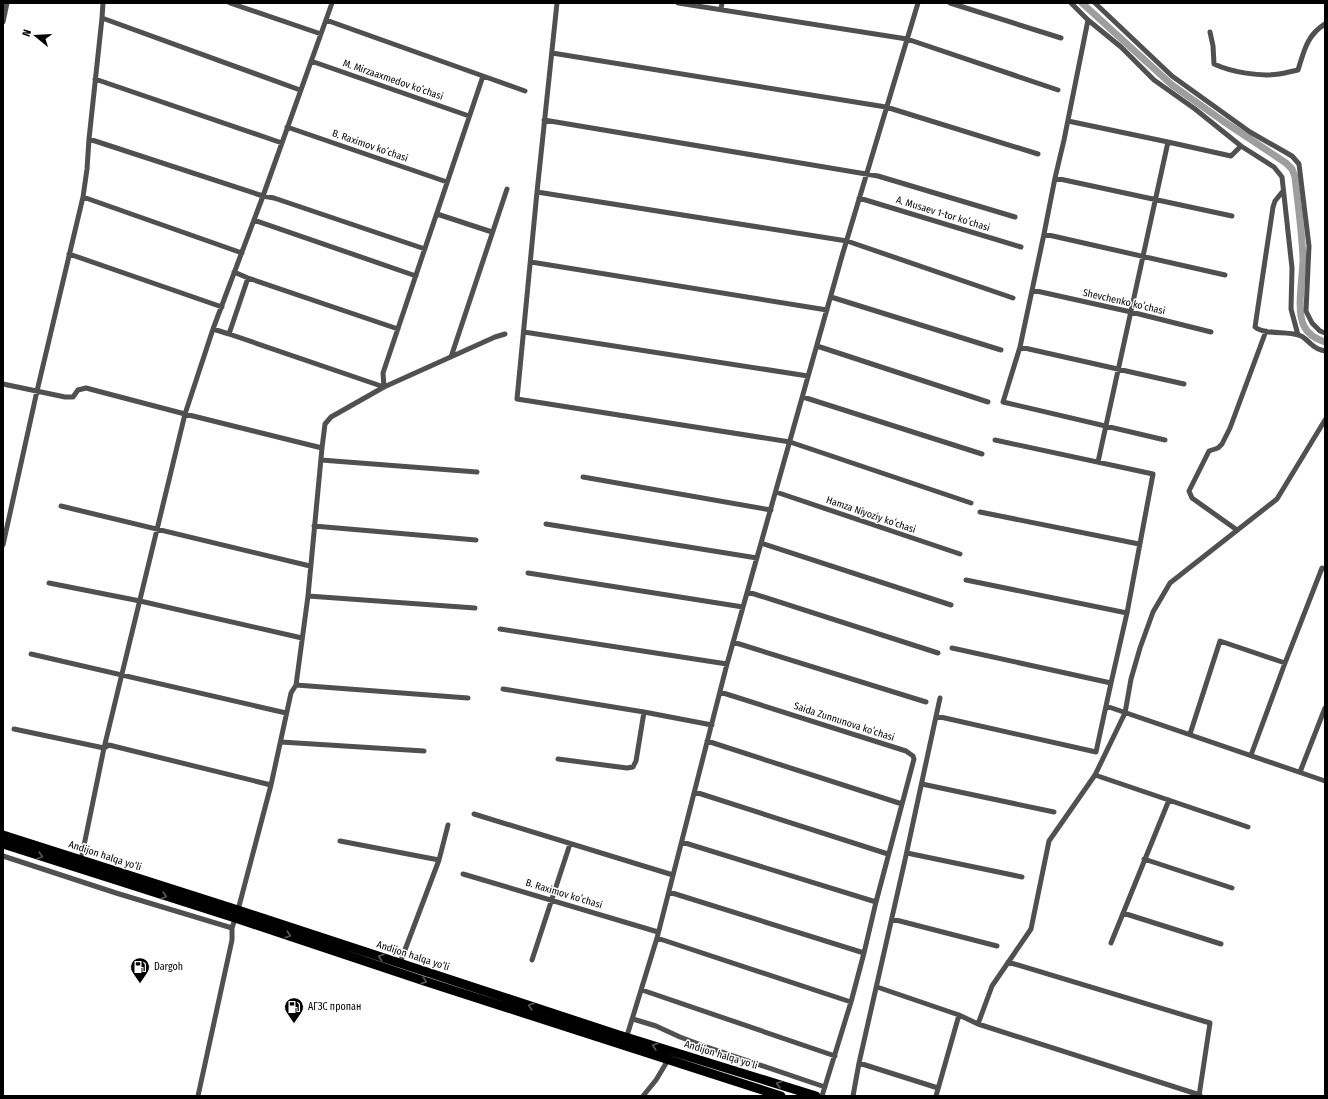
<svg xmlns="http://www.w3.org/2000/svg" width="1328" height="1099" font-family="'Fira Sans Condensed',sans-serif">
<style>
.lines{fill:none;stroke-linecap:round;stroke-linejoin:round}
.canal{stroke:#9e9e9e;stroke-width:7}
.minor{stroke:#505050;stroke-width:5}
.trunk{stroke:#000;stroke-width:9}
.oneway{stroke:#595959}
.labels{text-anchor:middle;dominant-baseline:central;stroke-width:3;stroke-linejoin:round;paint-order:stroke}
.street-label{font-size:10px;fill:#000;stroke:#fff}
.poi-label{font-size:10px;fill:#000;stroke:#fff;text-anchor:start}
</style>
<rect width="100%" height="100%" fill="#fff"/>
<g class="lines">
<!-- canal -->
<path class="canal" d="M 1082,3 L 1172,85 L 1223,121 L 1286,163 L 1292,169 L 1295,177 C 1298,204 1302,232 1303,259 C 1303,277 1296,311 1304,326 C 1308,335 1316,339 1325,342"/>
<!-- minor -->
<path class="minor" d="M 103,3 L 102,18 L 300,90
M 230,3 L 321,34
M 557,3 L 537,192 L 517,399 L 790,442 L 971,503
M 678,3 L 907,39 L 1058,90
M 950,3 L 1061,38
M 1071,3 L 1088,20 L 1121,47 L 1154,80 L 1195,109 L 1241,146 L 1231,156 L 1168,142
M 1095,3 L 1172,76 L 1250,132 L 1292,156 L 1299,164 L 1309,246 L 1306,311 L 1312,323 L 1320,331 L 1325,333
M 721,9 L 722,3
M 1088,20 L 1064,140 L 1055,178 L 1044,234 L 1020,347 L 1003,402 L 1165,440
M 3,22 L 7,3
M 1210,32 L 1213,46 L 1214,64 C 1231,72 1260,77 1279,74 C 1286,73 1292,71 1298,70 C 1304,51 1307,35 1325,24
M 552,53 L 886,107 L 1038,154
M 311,61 L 469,116
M 483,76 L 525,91
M 95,79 L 282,143
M 544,120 L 878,176 L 1015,217
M 1068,121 L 1168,142 L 1098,462
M 287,127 L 447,182
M 89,139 L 263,196 L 274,198 L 425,249
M 1241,146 L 1274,167 L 1282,177 L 1292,268 L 1291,309 L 1298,335
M 1055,178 L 1232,216
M 1283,191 L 1275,201 L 1273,207 L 1255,327 C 1264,335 1287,331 1298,335 C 1304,336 1307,341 1311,344 C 1315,348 1320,350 1325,351
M 537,192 L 847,241 L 1013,298
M 83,197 L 242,253
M 859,198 L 1021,247
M 437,214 L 492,232
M 254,220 L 416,276
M 1044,234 L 1225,275
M 69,254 L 222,307
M 531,262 L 827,310
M 234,272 L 248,278 L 398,329
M 248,278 L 229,334 L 384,387 L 495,337 L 505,334
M 1032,290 L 1131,312 L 1211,332
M 831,297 L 1001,350
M 213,329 L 229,334
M 524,332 L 808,376
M 817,346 L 988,402
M 1020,347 L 1184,384
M 451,357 L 507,189
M 3,384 L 65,397 L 73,397 L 78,390 L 86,388 L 185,414 L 322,448
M 803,397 L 982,454
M 995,440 L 1153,474 L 1127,613 L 1111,683
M 321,460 L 477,472
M 583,477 L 771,510
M 776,492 L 960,554
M 61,506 L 310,566
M 980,512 L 1139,544
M 546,524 L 757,558
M 314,526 L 476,540
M 1237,530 L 1192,498 L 1189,491 L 1209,451 L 1218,448 L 1222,444 L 1230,428 L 1266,331
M 761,543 L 951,605
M 3,545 L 37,391 L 83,197 L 87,169 L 89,139 L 102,18
M 528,573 L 743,607
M 966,580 L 1127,613
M 49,583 L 140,601 L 302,638
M 748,592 L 938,653
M 308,596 L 475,608
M 500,629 L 727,664
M 733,642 L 926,702
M 31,654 L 286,713
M 296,685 L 468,698
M 503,689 L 644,712 L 712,725
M 720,692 L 906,751 L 913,756 L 914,759 L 876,902 L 864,953
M 1106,706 L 1325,781
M 936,716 L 1096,752 L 1111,683 L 952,648
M 14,729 L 104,748 L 109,745 L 271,785
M 1190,734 L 1220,641 L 1285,663
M 707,741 L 902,804
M 281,742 L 424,751
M 1251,755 L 1285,663 L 1322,568 L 1325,569
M 558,759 L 627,768 L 633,767 L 636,761 L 644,712
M 1300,772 L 1325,708
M 1095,775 L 1248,827
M 922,784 L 1054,812
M 695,792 L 888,854
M 474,814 L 673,875
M 340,841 L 439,860
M 682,842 L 876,902
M 907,853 L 1022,877
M 3,856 L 116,893 L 232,928
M 1144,859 L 1232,888
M 81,860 L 104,748 L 185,414 L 213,329 L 263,196 L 332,3
M 463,874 L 658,932
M 669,892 L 864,953 L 851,1002 L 822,1096
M 1123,913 L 1221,944
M 892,919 L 997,946
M 657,938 L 851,1002
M 1111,943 L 1169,800
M 532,960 L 570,844
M 1008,962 L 1210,1023 L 1199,1096
M 400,963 L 439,860 L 448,825
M 877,987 L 959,1015 L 978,1024 L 992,986 L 1031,929 L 1049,841 L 1095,775 L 1125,713 L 1131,679 L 1140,648 L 1153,612 L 1170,583 L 1277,499 L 1325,420
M 642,990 L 835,1056
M 633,1019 L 656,1026 L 680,1037 L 704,1046 L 825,1087
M 978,1024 L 1200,1095
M 626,1039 L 657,938 L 727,664 L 743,607 L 842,256 L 918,3
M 859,1063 L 938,1088
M 198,1096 L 232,940 L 232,928 L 238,910 L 271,785 L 291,693 L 296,685 L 308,596 L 322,448 L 325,424 L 331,417 L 384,387 L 383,373 L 483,76 L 326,20
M 643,1096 L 656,1080 L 668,1060
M 853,1096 L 859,1063 L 905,860 L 940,698
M 936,1096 L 959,1015"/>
<!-- trunk -->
<path class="trunk" d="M 3,835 L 238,910 L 619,1035 L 816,1096
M 3,844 L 235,918 L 424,981 L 781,1096"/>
</g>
<!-- one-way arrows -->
<defs><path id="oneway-chevron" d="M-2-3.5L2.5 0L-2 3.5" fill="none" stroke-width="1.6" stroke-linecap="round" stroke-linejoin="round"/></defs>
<g class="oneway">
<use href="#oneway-chevron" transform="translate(40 856) rotate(18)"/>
<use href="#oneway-chevron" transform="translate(164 896) rotate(17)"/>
<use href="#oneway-chevron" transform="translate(288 935) rotate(18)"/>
<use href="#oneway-chevron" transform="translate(381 957) rotate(-162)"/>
<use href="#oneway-chevron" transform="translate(424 981) rotate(18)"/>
<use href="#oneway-chevron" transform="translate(531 1006) rotate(-162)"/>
<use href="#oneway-chevron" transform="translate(655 1046) rotate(-163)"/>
<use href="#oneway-chevron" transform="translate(779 1084) rotate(-163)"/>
</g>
<!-- icons -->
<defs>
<symbol id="fuel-pin" viewBox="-11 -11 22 30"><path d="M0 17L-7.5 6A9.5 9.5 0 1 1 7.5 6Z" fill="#000" stroke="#fff"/><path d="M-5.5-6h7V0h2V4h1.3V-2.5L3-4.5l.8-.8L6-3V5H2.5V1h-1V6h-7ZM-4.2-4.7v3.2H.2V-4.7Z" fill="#fff"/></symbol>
</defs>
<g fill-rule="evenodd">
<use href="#fuel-pin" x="129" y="956" width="22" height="30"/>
<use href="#fuel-pin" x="283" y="996" width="22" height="30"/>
</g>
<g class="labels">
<!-- street labels -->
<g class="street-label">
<text transform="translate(393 80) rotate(19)">M. Mirzaaxmedov koʻchasi</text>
<text transform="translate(370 146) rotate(19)">B. Raximov koʻchasi</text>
<text transform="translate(943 214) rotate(17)">A. Musaev 1-tor koʻchasi</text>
<text transform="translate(1124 302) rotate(13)">Shevchenko koʻchasi</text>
<text transform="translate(871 515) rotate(19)">Hamza Niyoziy koʻchasi</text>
<text transform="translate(844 722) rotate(18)">Saida Zunnunova koʻchasi</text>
<text transform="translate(105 856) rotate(18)">Andijon halqa yo‘li</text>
<text transform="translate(564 894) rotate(17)">B. Raximov koʻchasi</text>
<text transform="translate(413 956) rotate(18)">Andijon halqa yo‘li</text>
<text transform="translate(721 1055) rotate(17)">Andijon halqa yo‘li</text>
</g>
<!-- poi labels -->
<g class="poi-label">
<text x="154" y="967">Dargoh</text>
<text x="308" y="1007">АГЗС пропан</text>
</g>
</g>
<!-- border -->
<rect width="1328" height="1099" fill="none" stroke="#000000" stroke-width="8"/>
<!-- north arrow -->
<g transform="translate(36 36) rotate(288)" stroke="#ffffff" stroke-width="3" paint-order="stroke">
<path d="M0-3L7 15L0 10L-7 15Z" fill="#000000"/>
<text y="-6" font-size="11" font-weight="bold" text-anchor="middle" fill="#000000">N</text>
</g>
</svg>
